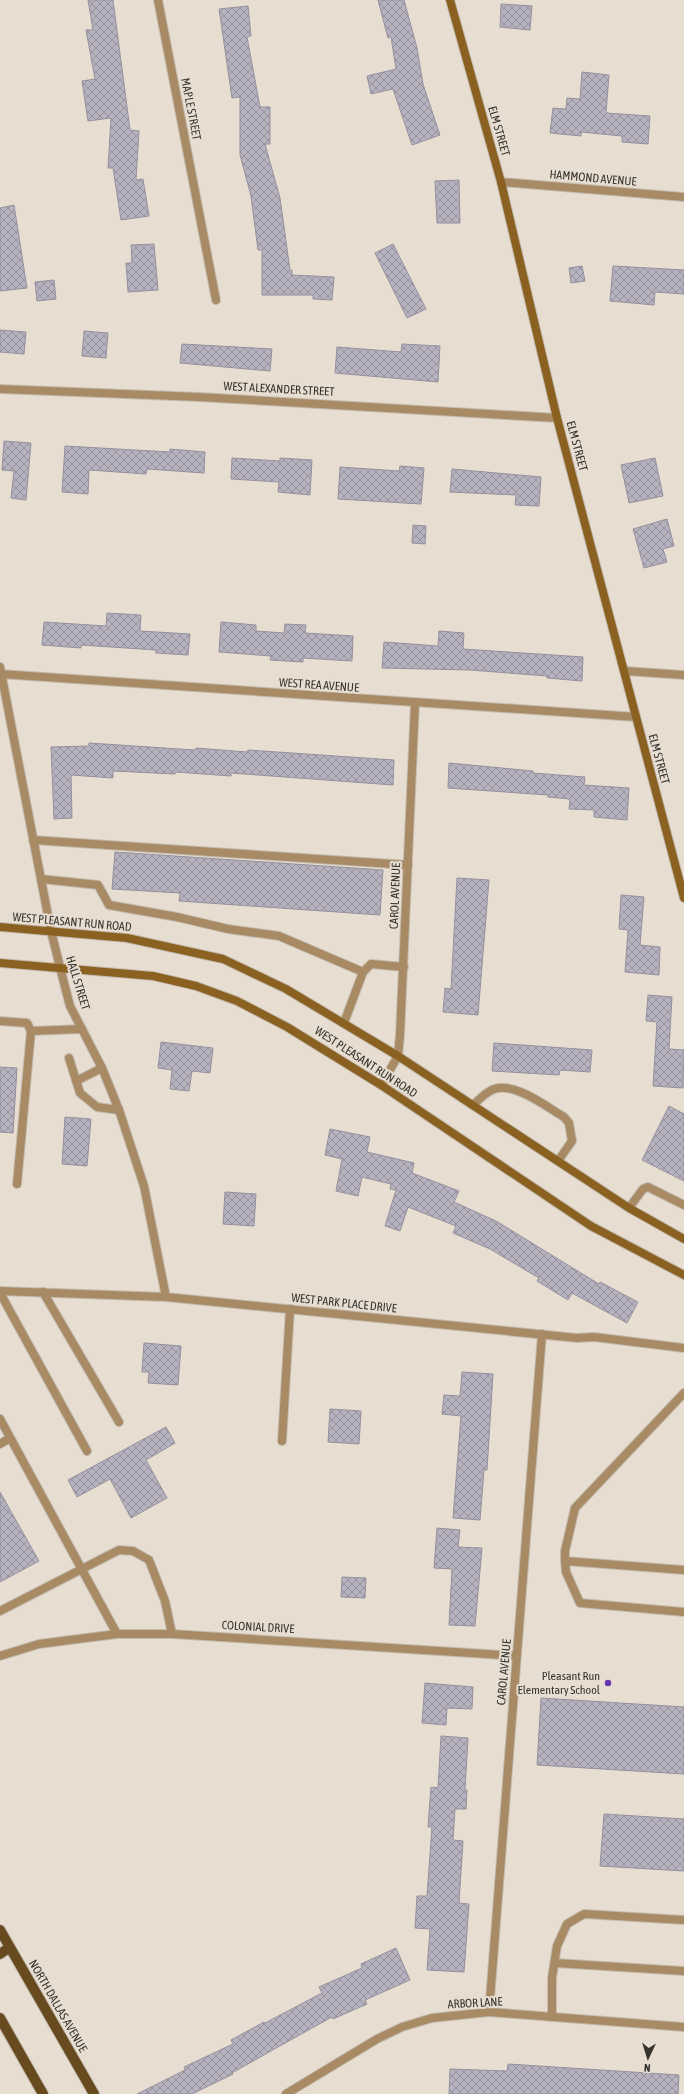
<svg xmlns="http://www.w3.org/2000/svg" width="684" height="2094" font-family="'Asap Condensed',sans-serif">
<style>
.building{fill:url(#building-cross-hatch);stroke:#94909d}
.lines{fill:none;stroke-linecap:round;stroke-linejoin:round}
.lane-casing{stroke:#c4bcb1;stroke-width:10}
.street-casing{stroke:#c4bcb1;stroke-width:10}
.secondary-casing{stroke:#c4bcb1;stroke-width:10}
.primary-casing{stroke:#c4bcb1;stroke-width:12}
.lane{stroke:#a88b65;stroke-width:8}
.street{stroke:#a88b65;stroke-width:8}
.secondary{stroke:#8b6121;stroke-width:8}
.primary{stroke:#674a1e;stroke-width:10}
.poi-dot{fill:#6a36ac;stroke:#e7ded1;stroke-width:1.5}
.labels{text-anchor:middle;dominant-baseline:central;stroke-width:4;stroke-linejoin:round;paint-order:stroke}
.street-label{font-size:12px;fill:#37342f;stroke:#e7ded1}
.poi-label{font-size:12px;fill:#37342f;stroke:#e7ded1;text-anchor:end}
</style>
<defs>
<pattern id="building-cross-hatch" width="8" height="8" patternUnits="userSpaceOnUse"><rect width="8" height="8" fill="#b7b2c0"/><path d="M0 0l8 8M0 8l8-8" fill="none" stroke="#96929c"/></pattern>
</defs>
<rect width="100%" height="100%" fill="#e7ded1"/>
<!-- building -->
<path class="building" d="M 88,0 L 113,0 L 130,130 L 139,131 L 136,180 L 143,179 L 149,216 L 121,220 L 113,168 L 108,168 L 111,118 L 88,121 L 82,81 L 95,79 L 86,30 L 93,30 Z
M 378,0 L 404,0 L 417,48 L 423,84 L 440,135 L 412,145 L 393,89 L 371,94 L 367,76 L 396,69 L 391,37 L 388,38 Z
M 501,4 L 532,6 L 530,30 L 500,27 Z
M 248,6 L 251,36 L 247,37 L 260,107 L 270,107 L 270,144 L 265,144 L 280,198 L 290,270 L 292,270 L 292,275 L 334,277 L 332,300 L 313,299 L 313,295 L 262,295 L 262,250 L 258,250 L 251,196 L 240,155 L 240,97 L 232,98 L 219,9 Z
M 582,72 L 609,75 L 606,113 L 650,116 L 648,144 L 622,142 L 622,136 L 581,132 L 581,136 L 550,133 L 553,108 L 566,109 L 567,98 L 580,99 Z
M 459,180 L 460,223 L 437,223 L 435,181 Z
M 14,205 L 27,288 L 0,291 L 0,208 Z
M 154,244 L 158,290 L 128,292 L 126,263 L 132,263 L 131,245 Z
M 393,244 L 426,309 L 407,318 L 375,253 Z
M 582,266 L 585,281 L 571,283 L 569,268 Z
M 613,266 L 684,270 L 684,294 L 655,292 L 654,305 L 610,301 Z
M 54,280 L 56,299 L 37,301 L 35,282 Z
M 0,330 L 26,332 L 24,354 L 0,352 Z
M 84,331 L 108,333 L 106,358 L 82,356 Z
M 182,344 L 272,349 L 270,371 L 180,363 Z
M 402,344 L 440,346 L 438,382 L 335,373 L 337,347 L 401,352 Z
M 4,441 L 31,443 L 26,500 L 11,498 L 14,471 L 2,470 Z
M 65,446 L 170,452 L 170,449 L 205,452 L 204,473 L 147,469 L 146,474 L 89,470 L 88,494 L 62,492 Z
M 232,458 L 280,461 L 280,458 L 312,460 L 310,495 L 278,492 L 279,482 L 231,479 Z
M 655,458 L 663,496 L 629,503 L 621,465 Z
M 400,466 L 424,468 L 421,504 L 338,499 L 340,467 L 399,471 Z
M 452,469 L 541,477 L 539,506 L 515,505 L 516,495 L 450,492 Z
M 667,519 L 674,546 L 663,549 L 667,562 L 644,568 L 633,529 Z
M 413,525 L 426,526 L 425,544 L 412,543 Z
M 107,613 L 141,615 L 140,631 L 190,634 L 188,655 L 156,653 L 156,650 L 81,645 L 81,648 L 42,645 L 44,622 L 106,626 Z
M 221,622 L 256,625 L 256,631 L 284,633 L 285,624 L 306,625 L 305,633 L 353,636 L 352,661 L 303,658 L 303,662 L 270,660 L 271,656 L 219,652 Z
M 439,631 L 464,633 L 463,649 L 583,657 L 582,681 L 547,678 L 547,676 L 470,670 L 382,668 L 384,642 L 438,646 Z
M 89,743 L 195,750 L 196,748 L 247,752 L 248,750 L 394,760 L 393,785 L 231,773 L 231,776 L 176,772 L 175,774 L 113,771 L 113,778 L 71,775 L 72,818 L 54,819 L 51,747 L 89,746 Z
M 449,763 L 533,771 L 533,773 L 585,777 L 584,785 L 629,788 L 627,820 L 594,817 L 594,810 L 569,809 L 570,799 L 548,797 L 548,795 L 448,788 Z
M 115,852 L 383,870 L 380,915 L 179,901 L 180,893 L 112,889 Z
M 457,878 L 489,880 L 478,1015 L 443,1012 L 445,988 L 451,989 Z
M 621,895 L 644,897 L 640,945 L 660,947 L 659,975 L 625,972 L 628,930 L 619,929 Z
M 648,995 L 672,997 L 669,1049 L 684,1050 L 683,1088 L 653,1086 L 657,1022 L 646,1021 Z
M 161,1042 L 213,1048 L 210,1073 L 192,1071 L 189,1091 L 170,1089 L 172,1070 L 158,1068 Z
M 494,1043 L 592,1050 L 590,1072 L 560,1070 L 559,1075 L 492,1071 Z
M 0,1067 L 17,1068 L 13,1133 L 0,1132 Z
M 669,1106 L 684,1114 L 684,1181 L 642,1160 Z
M 65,1117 L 91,1119 L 87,1166 L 62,1164 Z
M 330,1129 L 370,1137 L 367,1152 L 414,1163 L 412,1173 L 459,1191 L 454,1202 L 496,1221 L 599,1284 L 600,1282 L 638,1302 L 627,1323 L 572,1293 L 568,1300 L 537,1281 L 539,1278 L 490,1249 L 453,1233 L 456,1226 L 408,1207 L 400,1231 L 385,1226 L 396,1190 L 390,1189 L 391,1184 L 362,1177 L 358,1196 L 336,1191 L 342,1159 L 325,1155 Z
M 225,1192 L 256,1194 L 254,1226 L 223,1224 Z
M 144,1343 L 181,1346 L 178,1385 L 148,1383 L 149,1372 L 142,1372 Z
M 462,1372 L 493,1374 L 487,1470 L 484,1470 L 480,1520 L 453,1518 L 461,1416 L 442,1414 L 444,1395 L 460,1396 Z
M 330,1409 L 361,1411 L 359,1444 L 328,1442 Z
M 166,1427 L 175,1443 L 146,1460 L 167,1498 L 131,1518 L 110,1479 L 77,1497 L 68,1480 Z
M 0,1492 L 39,1561 L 0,1582 Z
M 437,1528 L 460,1530 L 458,1547 L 482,1548 L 475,1626 L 449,1625 L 452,1569 L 434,1568 Z
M 342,1577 L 366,1578 L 365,1598 L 341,1597 Z
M 425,1683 L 473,1687 L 472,1709 L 447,1708 L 446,1725 L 422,1723 Z
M 541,1698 L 684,1707 L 684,1774 L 537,1765 Z
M 441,1736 L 468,1738 L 465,1790 L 467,1790 L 466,1809 L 455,1809 L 453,1840 L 463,1841 L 459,1903 L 469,1904 L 464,1972 L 427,1970 L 430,1929 L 415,1928 L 417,1896 L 427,1896 L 432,1827 L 428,1827 L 431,1787 L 438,1788 Z
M 604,1814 L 684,1819 L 684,1871 L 600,1866 Z
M 396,1948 L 410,1980 L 365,2000 L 367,2004 L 333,2019 L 332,2017 L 278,2047 L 232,2073 L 233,2074 L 192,2094 L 137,2094 L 185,2070 L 184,2067 L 233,2044 L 231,2040 L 264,2022 L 265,2023 L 322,1993 L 319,1987 L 362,1968 L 361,1964 Z
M 508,2064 L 679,2075 L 678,2094 L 449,2094 L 450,2069 L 507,2071 Z"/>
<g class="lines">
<defs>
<path id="lane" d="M 33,840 L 408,865
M 41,879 L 98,885 L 109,905 L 177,917 L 228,929 L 279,936 L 363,972
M 0,1021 L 27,1023 L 31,1031 L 17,1184
M 344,1023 L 363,972 L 371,964 L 404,967
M 31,1031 L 82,1029
M 69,1058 L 80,1093 L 97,1107 L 119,1110
M 76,1081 L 102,1068
M 473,1105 C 478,1101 484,1094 490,1091 C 510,1078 547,1107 564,1117 L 569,1123 L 572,1141 L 558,1161
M 629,1208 L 643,1189 L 648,1187 L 684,1205
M 43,1292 L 119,1422
M 0,1293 L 87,1451
M 684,1393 L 575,1508 L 565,1551 L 565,1561 L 566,1572 L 580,1603 L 684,1612
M 0,1419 L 117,1634
M 282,1441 L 290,1309
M 0,1444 L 10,1438
M 565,1561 L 684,1570
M 0,1611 L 119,1550 L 133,1551 L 149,1560 L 165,1601 L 172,1634
M 555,1963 L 684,1971
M 552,2017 L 552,1978 L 557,1946 L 567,1924 L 584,1914 L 684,1920"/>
<path id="street" d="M 158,0 L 216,300
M 501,182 L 684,197
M 0,389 L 199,397 L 557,418
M 0,667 L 51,931 L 64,983 L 70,1006 L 102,1068 L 119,1110 L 144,1186 L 166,1297
M 625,671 L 684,675
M 0,674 L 636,717
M 381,1085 L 398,1056 L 400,1035 L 415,703
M 0,1291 L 166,1297 L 577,1338 L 594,1337 L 684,1348
M 0,1656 L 39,1644 L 117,1634 L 172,1634 L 517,1656
M 489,2012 L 542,1334
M 286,2094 L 377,2039 L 402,2027 L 432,2018 L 489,2012 L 684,2027"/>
<path id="secondary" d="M 450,0 L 501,182 L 557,418 L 684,898
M 0,927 L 127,938 L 223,959 L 286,989 L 398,1056 L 629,1208 L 684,1239
M 0,963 L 153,976 L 196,986 L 237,1001 L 287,1027 L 381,1085 L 591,1226 L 684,1275"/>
<path id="primary" d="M 0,1930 L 94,2094
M 0,1954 L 10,1947
M 0,2018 L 43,2094"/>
</defs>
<!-- lane casing -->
<use href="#lane" class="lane-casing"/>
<!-- street casing -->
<use href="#street" class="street-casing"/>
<!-- secondary casing -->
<use href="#secondary" class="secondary-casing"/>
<!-- primary casing -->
<use href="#primary" class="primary-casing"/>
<!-- lane -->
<use href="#lane" class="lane"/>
<!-- street -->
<use href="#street" class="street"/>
<!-- secondary -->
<use href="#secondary" class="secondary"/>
<!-- primary -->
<use href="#primary" class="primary"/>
</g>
<!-- markers -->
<circle class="poi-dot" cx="608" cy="1683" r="4"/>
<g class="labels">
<!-- street labels -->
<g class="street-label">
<text transform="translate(191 109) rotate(79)">MAPLE STREET</text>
<text transform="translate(499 131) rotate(74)">ELM STREET</text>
<text transform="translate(593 178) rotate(5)">HAMMOND AVENUE</text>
<text transform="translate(279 389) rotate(3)">WEST ALEXANDER STREET</text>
<text transform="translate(577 446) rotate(75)">ELM STREET</text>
<text transform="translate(319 685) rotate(4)">WEST REA AVENUE</text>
<text transform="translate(659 759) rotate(75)">ELM STREET</text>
<text transform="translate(395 896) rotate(-88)">CAROL AVENUE</text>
<text transform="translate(72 922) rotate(5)">WEST PLEASANT RUN ROAD</text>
<text transform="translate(78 983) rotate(73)">HALL STREET</text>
<text transform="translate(366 1062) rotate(33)">WEST PLEASANT RUN ROAD</text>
<text transform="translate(344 1303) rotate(6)">WEST PARK PLACE DRIVE</text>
<text transform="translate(258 1627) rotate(3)">COLONIAL DRIVE</text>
<text transform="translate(504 1672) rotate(-85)">CAROL AVENUE</text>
<text transform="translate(475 2003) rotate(-3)">ARBOR LANE</text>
<text transform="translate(58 2006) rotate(60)">NORTH DALLAS AVENUE</text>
</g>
<!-- poi labels -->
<g class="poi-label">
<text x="600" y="1676">Pleasant Run<tspan x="600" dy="14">Elementary School</tspan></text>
</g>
</g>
<!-- north arrow -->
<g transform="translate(648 2058) rotate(184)" stroke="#e7ded1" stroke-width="3" paint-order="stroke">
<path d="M0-3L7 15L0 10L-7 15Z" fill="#37342f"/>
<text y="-6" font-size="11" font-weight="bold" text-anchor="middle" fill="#37342f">N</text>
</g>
</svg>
